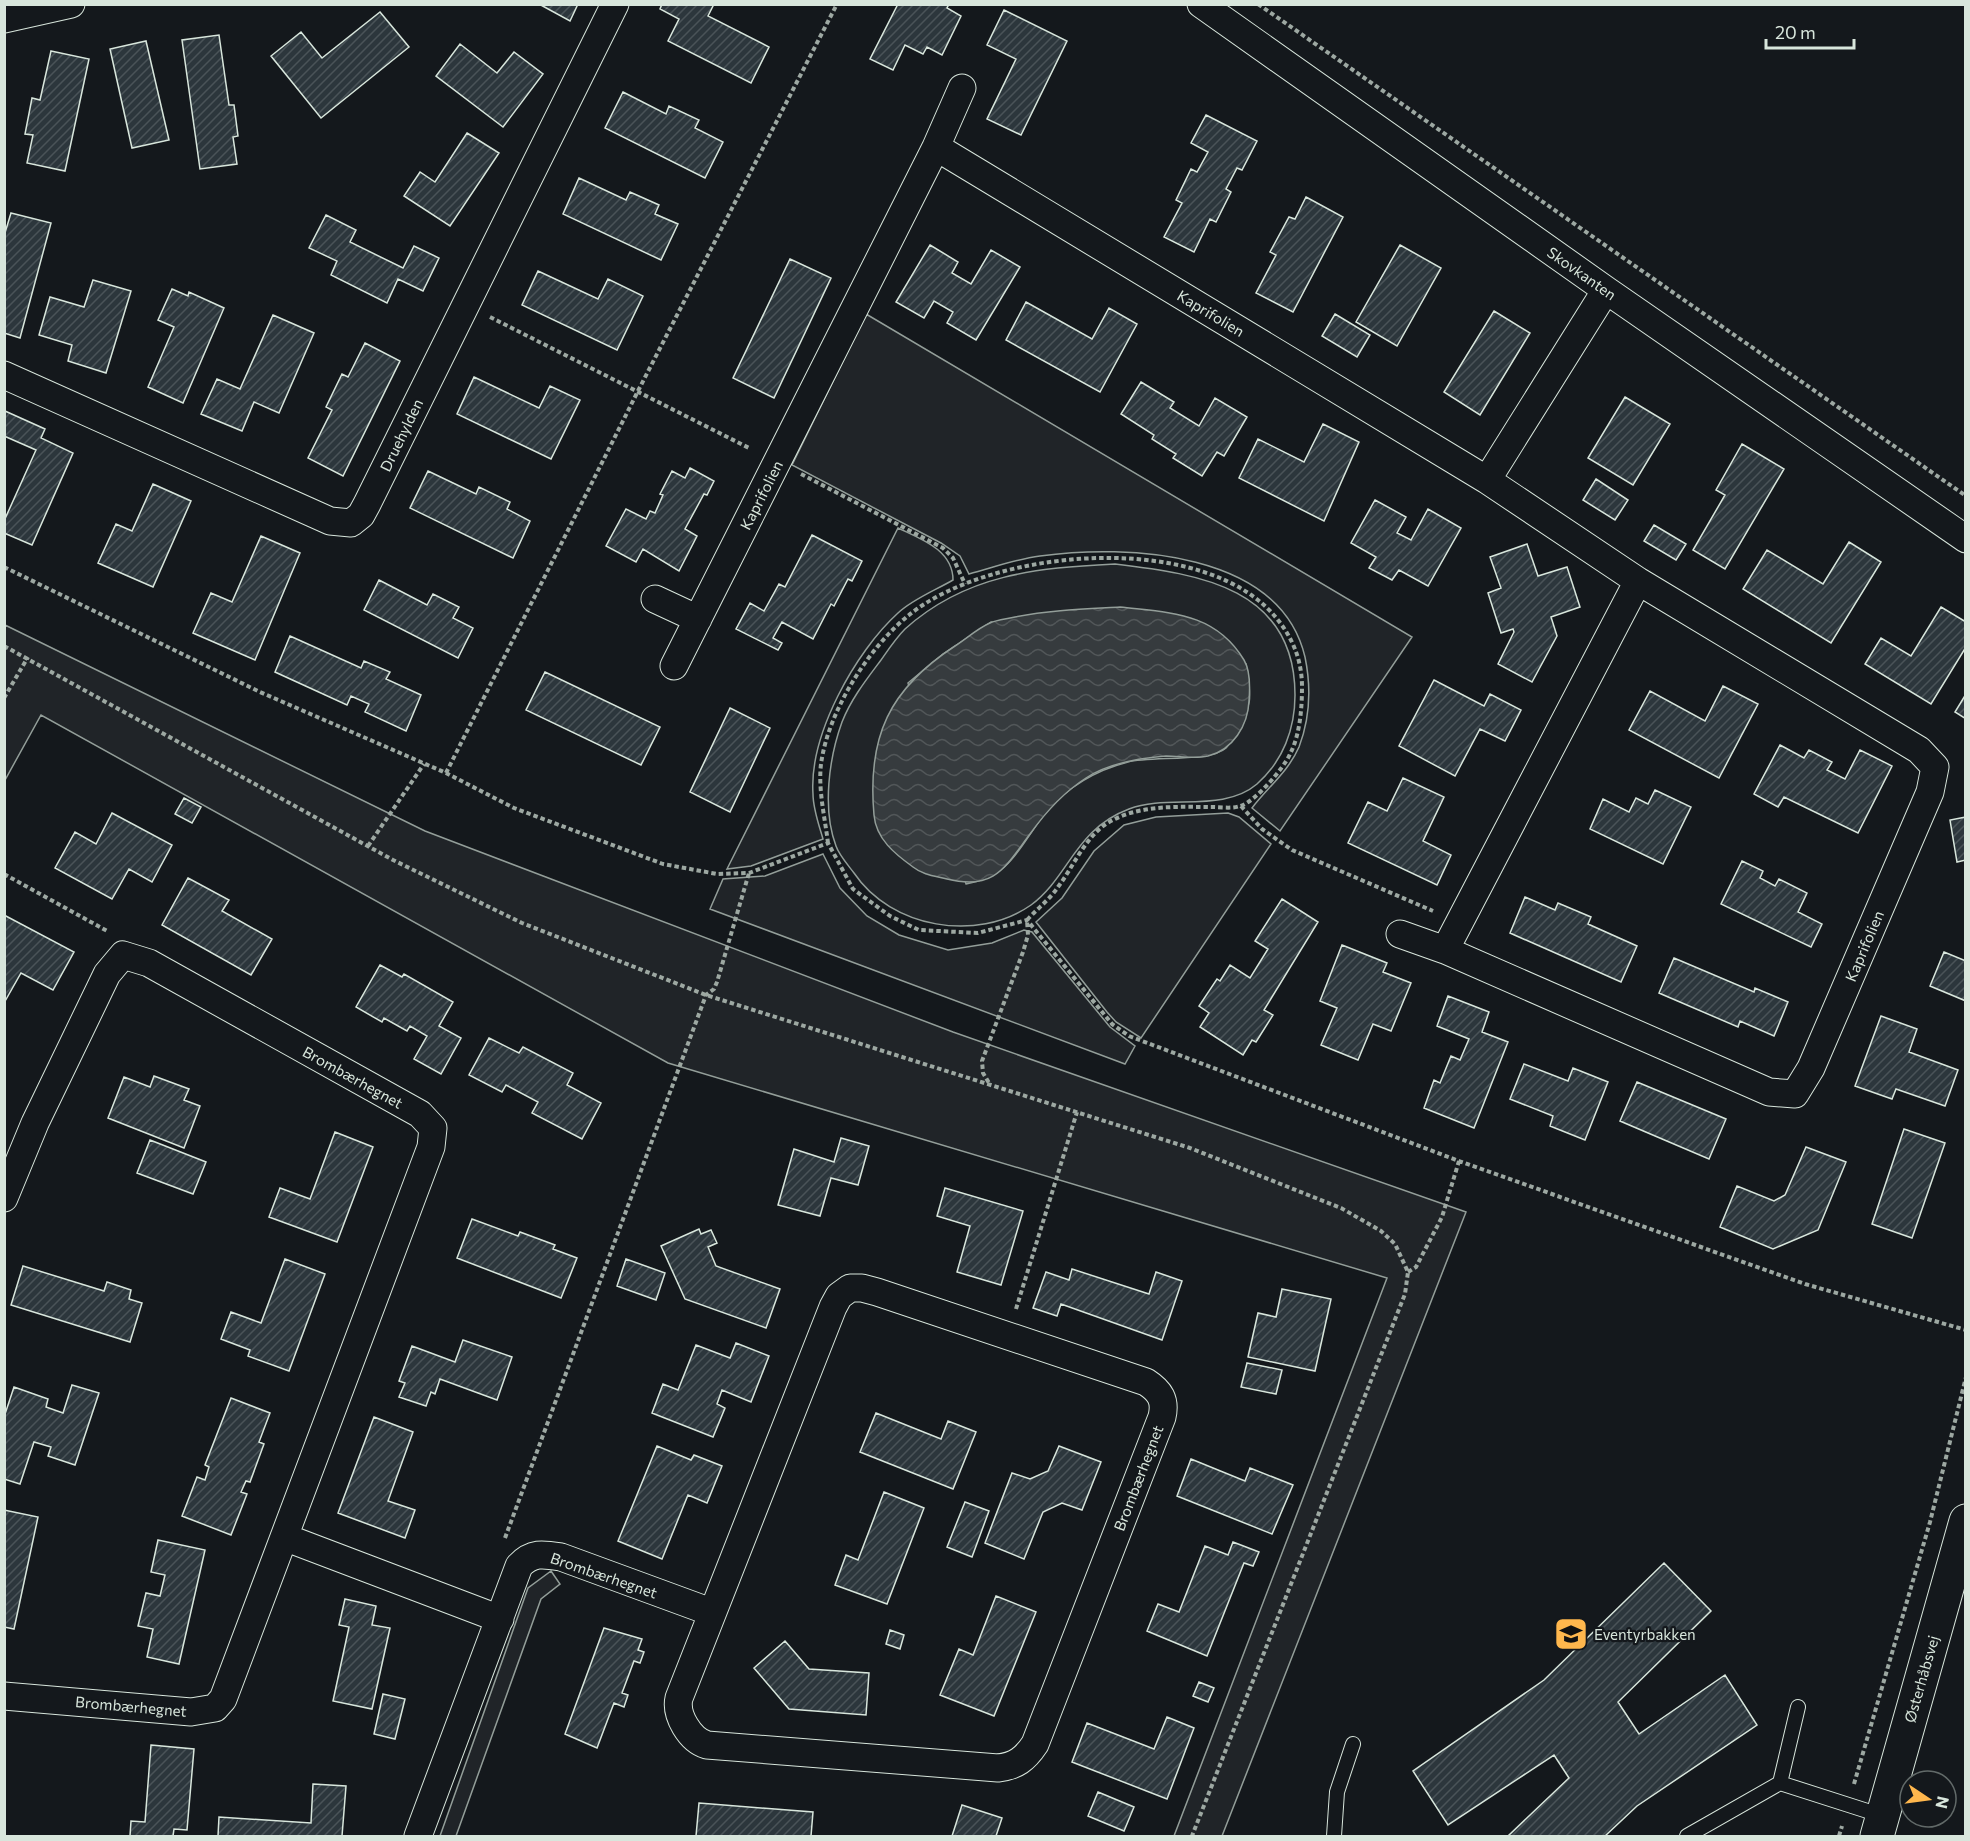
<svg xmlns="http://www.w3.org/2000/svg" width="1970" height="1841" font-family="Commissioner,sans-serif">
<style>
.grass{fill:#202428;stroke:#939e99;stroke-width:1.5;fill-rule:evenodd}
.water{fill:url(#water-waves);stroke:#939e99;stroke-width:1.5}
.building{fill:url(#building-hatch);stroke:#d8e6dc;stroke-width:1.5}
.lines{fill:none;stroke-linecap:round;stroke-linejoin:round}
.lane-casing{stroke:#d8e6dc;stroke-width:16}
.street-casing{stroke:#d8e6dc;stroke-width:29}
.secondary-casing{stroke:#d8e6dc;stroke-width:35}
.path{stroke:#9da8a2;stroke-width:4;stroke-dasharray:4.5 3;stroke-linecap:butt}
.lane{stroke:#14181c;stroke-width:14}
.street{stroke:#14181c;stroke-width:27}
.secondary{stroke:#14181c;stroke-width:33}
.labels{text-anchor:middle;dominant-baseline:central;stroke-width:4.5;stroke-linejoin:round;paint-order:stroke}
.street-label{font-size:15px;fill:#d8e6dc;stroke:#14181c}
.poi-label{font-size:15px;fill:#d8e6dc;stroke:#14181c;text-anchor:start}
</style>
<defs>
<pattern id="water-waves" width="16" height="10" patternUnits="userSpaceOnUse" patternTransform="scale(1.5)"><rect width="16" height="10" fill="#363b3e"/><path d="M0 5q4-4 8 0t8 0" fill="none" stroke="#525759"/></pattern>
<pattern id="building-hatch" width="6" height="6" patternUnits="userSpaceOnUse" patternTransform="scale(1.5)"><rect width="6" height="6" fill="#2c363c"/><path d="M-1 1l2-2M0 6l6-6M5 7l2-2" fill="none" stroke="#4a5358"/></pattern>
</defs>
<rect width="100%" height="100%" fill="#14181c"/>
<!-- grass -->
<path class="grass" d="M 866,314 L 1412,637 L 1280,831 L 1252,808 C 1268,787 1288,772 1299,747 C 1310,718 1311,686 1305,657 C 1280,551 1127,544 1040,556 C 1016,559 992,568 969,574 L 960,556 L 941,543 L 792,465 Z
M 898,528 C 921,539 953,550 953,580 C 936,590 913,599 898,613 C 855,652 809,735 813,794 C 813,809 819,825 823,839 L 751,866 L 727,869 Z
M 1115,564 C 1200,574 1295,588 1295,695 C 1295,729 1283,761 1257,784 C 1223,813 1168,794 1129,809 C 1075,829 1069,877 1031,905 C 977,943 891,928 854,873 C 848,865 839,855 836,846 C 822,809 829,758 842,722 C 851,699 866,680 881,660 C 888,650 896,638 905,629 C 966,574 1037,568 1115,564 ZM 991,622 L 1246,664 C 1251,696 1254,704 1235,732 C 1232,737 1230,744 1226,748 C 1211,762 1151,756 1128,762 C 1097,770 1068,787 1047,811 C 1019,845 1014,875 966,884 L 908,683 L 943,654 Z
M 5,625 L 425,831 L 953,1032 L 1466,1212 L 1222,1836 L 1174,1836 L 1387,1278 L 668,1063 L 41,715 L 5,780 Z
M 1228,813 L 1239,817 L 1271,844 L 1141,1038 L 1116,1022 L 1107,1012 L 1036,922 L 1062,898 L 1094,851 L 1124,825 L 1156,817 Z
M 823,854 L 840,888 L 867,916 L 899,935 L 948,950 L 992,943 L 1024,930 L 1032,932 L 1110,1027 L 1135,1046 L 1125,1064 L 710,909 L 723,879 L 765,876 Z
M 551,1571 L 560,1584 L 541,1599 L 456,1836 L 440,1836 L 528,1588 Z"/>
<!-- water -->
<path class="water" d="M 1120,607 C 1170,613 1215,612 1244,660 C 1250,670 1250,689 1249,701 C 1248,725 1233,750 1208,756 C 1194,759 1180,756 1166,756 C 1141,758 1107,764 1086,778 C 1064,792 1045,813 1030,834 C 1005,867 995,891 947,879 C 935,876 923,875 913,867 C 895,854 876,839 874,815 C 867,737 889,689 955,646 C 966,639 978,628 990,623 C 997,620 1007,619 1015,617 C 1050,610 1084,609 1120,607 Z"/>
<!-- building -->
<path class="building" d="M 539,4 L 578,4 L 570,21 Z
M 662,4 L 714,4 L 708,16 L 769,47 L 751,83 L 668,41 L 679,19 L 660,9 Z
M 898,4 L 949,4 L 947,8 L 961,16 L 942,55 L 927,47 L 923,54 L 905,45 L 893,70 L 870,59 Z
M 1004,10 L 1067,41 L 1021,135 L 987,119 L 1016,59 L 987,45 Z
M 380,12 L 409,47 L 321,118 L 271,56 L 301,32 L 322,58 Z
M 219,35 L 229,105 L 234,105 L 238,136 L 233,137 L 237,164 L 200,169 L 182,40 Z
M 146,41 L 169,140 L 132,148 L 110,49 Z
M 460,44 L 497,73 L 514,52 L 543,74 L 503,127 L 436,76 Z
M 51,51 L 89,59 L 65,171 L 27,163 L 33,135 L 25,134 L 32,98 L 40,100 Z
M 623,92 L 666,114 L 669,106 L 699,120 L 695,128 L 723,142 L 705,178 L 605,128 Z
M 1206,115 L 1257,141 L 1242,170 L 1237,168 L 1226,189 L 1231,192 L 1216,222 L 1210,219 L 1194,252 L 1164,237 L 1182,203 L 1176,200 L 1191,169 L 1197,172 L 1208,152 L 1191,143 Z
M 467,133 L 499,153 L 450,226 L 404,196 L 420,172 L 435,182 Z
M 579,178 L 626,200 L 630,192 L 659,205 L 655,214 L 678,224 L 661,260 L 563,214 Z
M 1306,197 L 1343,217 L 1293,312 L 1256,293 L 1276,255 L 1270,252 L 1289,217 L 1295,219 Z
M 11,213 L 51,223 L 20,338 L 4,333 L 4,236 Z
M 326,215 L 356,230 L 350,242 L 403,268 L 414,246 L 439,258 L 423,291 L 398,279 L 387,303 L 331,275 L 337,261 L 309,248 Z
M 930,245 L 958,262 L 952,273 L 971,284 L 991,250 L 1020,267 L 976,340 L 947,323 L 953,312 L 934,301 L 924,318 L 896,302 Z
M 1400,245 L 1441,268 L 1397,346 L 1356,322 Z
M 790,259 L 831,278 L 774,398 L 733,378 Z
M 538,271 L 598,299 L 608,279 L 643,296 L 617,350 L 522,305 Z
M 93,280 L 131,291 L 106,373 L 68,361 L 72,345 L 39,335 L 50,297 L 84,307 Z
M 172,289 L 188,296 L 189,292 L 224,308 L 183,403 L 148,387 L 174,327 L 158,320 Z
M 1026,302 L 1092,339 L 1109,308 L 1137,324 L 1100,392 L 1006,340 Z
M 1494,311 L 1530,333 L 1480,415 L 1444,392 Z
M 1335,314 L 1370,335 L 1357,357 L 1322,336 Z
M 273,315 L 314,333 L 279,413 L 254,402 L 242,431 L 201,414 L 217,379 L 240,389 Z
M 365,343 L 400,361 L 343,476 L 308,458 L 332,410 L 326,407 L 342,374 L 348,377 Z
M 474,377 L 539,408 L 550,386 L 580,400 L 551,459 L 457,414 Z
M 1141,382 L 1174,402 L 1170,408 L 1199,426 L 1215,398 L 1247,417 L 1224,456 L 1217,452 L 1202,476 L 1173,458 L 1176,454 L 1152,439 L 1154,435 L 1121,414 Z
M 1625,397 L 1670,424 L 1633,485 L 1588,458 Z
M 5,411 L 45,429 L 41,438 L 73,453 L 32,545 L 4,533 L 4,521 L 36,450 L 4,436 Z
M 1323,424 L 1359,442 L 1324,521 L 1239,478 L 1258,439 L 1304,462 Z
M 1742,444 L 1784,469 L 1725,569 L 1693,550 L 1725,495 L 1716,490 Z
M 690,468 L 714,481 L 707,495 L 704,494 L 685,529 L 697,536 L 679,571 L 643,549 L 636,562 L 606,546 L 626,509 L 646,519 L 650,511 L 655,513 L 663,495 L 660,494 L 672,471 L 685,478 Z
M 428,471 L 476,494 L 479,487 L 510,502 L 507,509 L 530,521 L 513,558 L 410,508 Z
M 1596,479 L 1628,500 L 1615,520 L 1583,500 Z
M 153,484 L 191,501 L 153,587 L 98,563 L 116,524 L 132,531 Z
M 1375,500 L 1406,517 L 1397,533 L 1411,540 L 1428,509 L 1461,528 L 1428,586 L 1399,570 L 1392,580 L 1369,568 L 1376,557 L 1351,543 Z
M 1654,525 L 1686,544 L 1676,560 L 1644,541 Z
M 812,535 L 862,561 L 852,581 L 848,579 L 834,606 L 831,604 L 813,639 L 782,622 L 773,638 L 782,643 L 778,650 L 736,629 L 750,603 L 764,611 L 779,584 L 785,587 Z
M 261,536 L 300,553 L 255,660 L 193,633 L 211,593 L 232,602 Z
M 1849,542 L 1881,562 L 1831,643 L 1743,589 L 1767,550 L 1823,584 Z
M 1527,544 L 1538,576 L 1567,567 L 1580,607 L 1551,617 L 1557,636 L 1532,682 L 1498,664 L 1514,632 L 1513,629 L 1501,633 L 1488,593 L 1501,588 L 1490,557 Z
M 379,580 L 427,605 L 433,594 L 459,607 L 453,618 L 473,628 L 458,658 L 364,610 Z
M 1941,607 L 1966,622 L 1966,647 L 1931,704 L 1865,664 L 1881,638 L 1911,656 Z
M 290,636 L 361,668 L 364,661 L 390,672 L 386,679 L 421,695 L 406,731 L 365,712 L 369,704 L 351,696 L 347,705 L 275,672 Z
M 545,672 L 660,727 L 641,765 L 526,710 Z
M 1434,680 L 1484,706 L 1490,694 L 1521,710 L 1505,741 L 1480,729 L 1455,776 L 1399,746 Z
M 1723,686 L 1758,704 L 1719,778 L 1629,730 L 1650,691 L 1705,721 Z
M 1966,694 L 1966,719 L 1955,712 Z
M 730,708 L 770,728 L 730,812 L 690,792 Z
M 1780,745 L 1804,758 L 1809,750 L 1832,762 L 1827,770 L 1845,779 L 1860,750 L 1892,766 L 1858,833 L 1784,797 L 1778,807 L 1754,794 Z
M 1403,778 L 1444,797 L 1423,841 L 1451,855 L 1437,885 L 1348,843 L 1368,802 L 1387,811 Z
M 1655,790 L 1691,807 L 1663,864 L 1590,829 L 1603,799 L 1629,812 L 1636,798 L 1648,804 Z
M 184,798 L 201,807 L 192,823 L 175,814 Z
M 112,813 L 172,845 L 152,882 L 129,869 L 112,899 L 55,868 L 75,832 L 96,844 Z
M 1966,817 L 1966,860 L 1957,862 L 1950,820 Z
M 1742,861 L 1763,871 L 1760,878 L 1775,886 L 1779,879 L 1807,893 L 1798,912 L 1822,924 L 1811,947 L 1721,904 Z
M 188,878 L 229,900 L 222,911 L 272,939 L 251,975 L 162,925 Z
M 1525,897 L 1555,910 L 1558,903 L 1591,917 L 1588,924 L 1637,946 L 1621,982 L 1510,933 Z
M 1282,899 L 1318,922 L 1264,1010 L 1273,1015 L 1256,1042 L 1252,1040 L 1243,1055 L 1200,1027 L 1209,1013 L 1199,1006 L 1217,979 L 1220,981 L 1230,965 L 1250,978 L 1268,949 L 1255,941 Z
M 4,915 L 74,952 L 53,990 L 21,973 L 4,1003 Z
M 1342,945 L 1387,963 L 1383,972 L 1411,983 L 1391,1031 L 1373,1024 L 1358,1060 L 1321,1045 L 1337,1008 L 1320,1001 Z
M 1944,952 L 1966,961 L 1966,1001 L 1930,986 Z
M 1674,958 L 1754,992 L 1755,988 L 1788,1002 L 1774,1036 L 1740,1021 L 1738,1027 L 1659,993 Z
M 380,965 L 402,977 L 404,974 L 453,1002 L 439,1026 L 461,1038 L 441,1074 L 414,1059 L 427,1036 L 410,1026 L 407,1031 L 384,1018 L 382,1022 L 356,1007 Z
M 1448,996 L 1489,1012 L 1482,1032 L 1508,1042 L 1474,1128 L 1424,1108 L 1434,1080 L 1440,1083 L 1451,1056 L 1460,1060 L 1469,1039 L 1437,1026 Z
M 1881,1016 L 1917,1029 L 1909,1052 L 1958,1070 L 1945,1106 L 1896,1089 L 1892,1099 L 1855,1086 Z
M 489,1038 L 519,1053 L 523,1047 L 573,1073 L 567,1085 L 601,1103 L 582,1139 L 532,1113 L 538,1102 L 506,1085 L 502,1092 L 469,1075 Z
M 1524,1064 L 1568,1081 L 1573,1068 L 1608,1082 L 1585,1140 L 1550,1126 L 1553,1116 L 1510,1099 Z
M 154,1076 L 189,1089 L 184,1100 L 200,1106 L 184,1148 L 108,1118 L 124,1077 L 150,1087 Z
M 1637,1082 L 1726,1119 L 1709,1159 L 1620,1121 Z
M 1904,1129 L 1945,1143 L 1912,1238 L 1872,1224 Z
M 335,1132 L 373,1147 L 337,1242 L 269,1217 L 280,1188 L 310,1199 Z
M 841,1138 L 869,1146 L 858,1185 L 831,1178 L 820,1216 L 778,1205 L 794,1149 L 834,1162 Z
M 150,1140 L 206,1162 L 193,1194 L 137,1173 Z
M 1806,1147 L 1846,1162 L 1818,1230 L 1773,1249 L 1720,1227 L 1737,1186 L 1774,1201 L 1785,1195 Z
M 945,1188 L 1023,1211 L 1001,1285 L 957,1272 L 970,1226 L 937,1216 Z
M 472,1219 L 518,1236 L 520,1232 L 555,1245 L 553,1249 L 577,1258 L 561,1298 L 457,1258 Z
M 699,1229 L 701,1234 L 711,1230 L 717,1243 L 708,1247 L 716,1266 L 780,1289 L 766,1328 L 685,1299 L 661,1246 Z
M 285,1259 L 325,1274 L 289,1371 L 248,1356 L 250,1350 L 221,1339 L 231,1312 L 261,1323 Z
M 626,1259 L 665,1273 L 656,1300 L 617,1286 Z
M 23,1266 L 104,1291 L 107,1282 L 131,1290 L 129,1299 L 142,1303 L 130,1342 L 11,1305 Z
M 1072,1269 L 1149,1294 L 1156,1272 L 1182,1281 L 1162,1340 L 1061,1304 L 1057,1316 L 1033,1308 L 1046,1272 L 1069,1280 Z
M 1282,1289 L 1331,1299 L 1315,1371 L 1248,1357 L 1258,1313 L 1276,1317 Z
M 463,1340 L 512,1357 L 497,1400 L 440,1379 L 435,1394 L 431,1392 L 426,1406 L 399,1397 L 405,1383 L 399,1381 L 412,1346 L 455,1362 Z
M 736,1343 L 769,1356 L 751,1402 L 722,1390 L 717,1404 L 725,1408 L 713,1437 L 652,1413 L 663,1384 L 678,1390 L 696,1345 L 730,1358 Z
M 1247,1363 L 1282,1370 L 1276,1394 L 1241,1387 Z
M 72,1385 L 99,1393 L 75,1465 L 48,1456 L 51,1447 L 34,1442 L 20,1484 L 4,1479 L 4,1417 L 14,1387 L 48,1399 L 46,1407 L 63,1413 Z
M 231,1398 L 270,1413 L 259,1442 L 264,1444 L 250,1482 L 246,1481 L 241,1492 L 247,1494 L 231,1535 L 182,1516 L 197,1477 L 205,1480 L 209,1467 L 205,1465 Z
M 876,1413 L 941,1439 L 948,1421 L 976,1432 L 953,1489 L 860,1452 Z
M 374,1417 L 413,1432 L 388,1501 L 415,1510 L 405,1538 L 338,1513 Z
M 657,1446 L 691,1460 L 694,1455 L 722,1466 L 707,1503 L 688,1495 L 662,1559 L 618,1541 Z
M 1059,1446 L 1101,1462 L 1082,1510 L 1062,1503 L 1043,1512 L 1024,1559 L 985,1543 L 1012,1473 L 1030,1479 L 1048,1471 Z
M 1191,1459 L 1245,1481 L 1250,1468 L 1293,1485 L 1272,1534 L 1177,1496 Z
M 884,1492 L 924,1508 L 887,1604 L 835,1585 L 846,1555 L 858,1560 Z
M 965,1502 L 989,1511 L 972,1557 L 947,1547 Z
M 4,1510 L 38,1517 L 14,1629 L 4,1627 Z
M 158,1540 L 205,1550 L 179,1664 L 147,1657 L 153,1629 L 138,1626 L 146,1593 L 160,1596 L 165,1575 L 151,1572 Z
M 1233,1542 L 1259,1552 L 1253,1566 L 1244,1563 L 1207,1656 L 1147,1631 L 1158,1604 L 1179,1612 L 1205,1546 L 1228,1555 Z
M 1664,1563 L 1711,1611 L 1618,1702 L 1639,1734 L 1725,1675 L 1757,1725 L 1637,1806 L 1605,1836 L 1508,1836 L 1569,1778 L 1554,1755 L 1448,1825 L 1413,1771 L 1544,1680 Z
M 996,1596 L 1036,1612 L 994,1716 L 940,1695 L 959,1649 L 973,1655 Z
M 345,1599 L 376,1606 L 372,1625 L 390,1628 L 372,1709 L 333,1701 L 349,1627 L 339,1625 Z
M 604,1628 L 642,1639 L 638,1650 L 644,1652 L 640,1663 L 634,1661 L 622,1693 L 628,1695 L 624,1707 L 614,1703 L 597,1748 L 565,1734 Z
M 890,1630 L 904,1635 L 900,1649 L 886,1644 Z
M 785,1641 L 809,1669 L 869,1673 L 866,1715 L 789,1709 L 754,1668 Z
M 1199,1682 L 1214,1688 L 1208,1702 L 1193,1696 Z
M 383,1694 L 405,1699 L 395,1739 L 374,1734 Z
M 1167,1717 L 1194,1728 L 1167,1799 L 1072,1762 L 1087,1723 L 1154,1749 Z
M 151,1745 L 194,1749 L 187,1830 L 174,1829 L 173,1836 L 130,1836 L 131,1821 L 145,1822 Z
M 313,1784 L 346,1786 L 342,1836 L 218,1836 L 219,1817 L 311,1823 Z
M 1098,1792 L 1134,1807 L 1124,1831 L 1088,1816 Z
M 699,1803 L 813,1812 L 811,1836 L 696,1836 Z
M 962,1805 L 1002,1818 L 996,1836 L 952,1836 Z"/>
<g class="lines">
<defs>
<path id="lane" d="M 1780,1783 L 1798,1707
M 1334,1836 L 1337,1792 L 1353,1744
M 1687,1836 L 1780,1783 L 1883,1816"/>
<path id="street" d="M 1201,4 L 1606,290 L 1966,539
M 4,19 L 71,4
M 936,147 L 962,88
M 4,375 L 330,521 L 351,523 L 361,515 L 367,504 L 615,4
M 1487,480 L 1606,290
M 655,599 L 698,619
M 674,666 L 936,147 L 1487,480 L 1638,581 L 1919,750 L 1935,767 L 1930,792 L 1811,1068 L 1795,1094 L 1769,1092 L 1445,950 L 1638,581
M 1400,934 L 1445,950
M 4,1198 L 35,1123 L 107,974 L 123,955 L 149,963 L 420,1114 L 433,1128 L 431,1147 L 223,1699 L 215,1708 L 191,1712 L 4,1696
M 850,1288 L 862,1288 L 877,1292 L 1146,1382 C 1160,1391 1166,1400 1162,1417 L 1035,1744 C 1025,1759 1016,1766 998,1768 L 707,1745 C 690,1740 675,1715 679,1698 L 833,1307 L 839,1296 Z
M 284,1537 L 500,1619
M 418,1836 L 519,1566 C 532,1552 543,1554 561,1557 L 711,1612"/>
<path id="secondary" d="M 1877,1836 L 1966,1521"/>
</defs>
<!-- lane casing -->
<use href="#lane" class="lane-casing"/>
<!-- street casing -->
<use href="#street" class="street-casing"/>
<!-- secondary casing -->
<use href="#secondary" class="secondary-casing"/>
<!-- path -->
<path class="path" d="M 1258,4 L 1966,496
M 490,317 L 751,449
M 801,474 L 943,548 L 953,558 L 965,584
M 4,567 L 260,692 L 446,773 L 514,808 L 663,864 L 717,874 L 749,873 L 828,843 L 853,889 L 890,916 L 919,930 L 978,933 L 1027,920 L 1112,1024 L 1129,1036 L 1459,1161 L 1805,1284 L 1966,1330
M 4,646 L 393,860 L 522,923 L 706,995 L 1190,1148 L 1341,1208 L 1381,1231 L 1395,1244 L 1408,1272 L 1405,1294 L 1192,1836
M 4,698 L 28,657
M 446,773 L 638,391 L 837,4
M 1241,806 L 1262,829 L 1292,850 L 1433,911
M 828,843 C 825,818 818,790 821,764 C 828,712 868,648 909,615 C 993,547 1212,528 1281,624 C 1295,643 1302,664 1302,687 C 1302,708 1300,735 1290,754 C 1284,768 1254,803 1240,806 C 1232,809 1220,807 1211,807 C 1177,807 1137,804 1106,824 C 1085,838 1073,867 1058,887 C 1050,899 1037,909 1027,920 L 1028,935 L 1023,952 L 982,1061 L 983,1073 L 989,1083
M 368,846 L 424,764
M 4,874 L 109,932
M 1408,1272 L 1416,1267 L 1442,1217 L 1459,1161
M 1016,1309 L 1077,1112
M 505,1538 L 706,995 L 714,989 L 717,982 L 749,873
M 1854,1784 L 1930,1522 L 1966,1377
M 1839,1836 L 1842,1826"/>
<!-- lane -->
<use href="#lane" class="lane"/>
<!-- street -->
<use href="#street" class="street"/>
<!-- secondary -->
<use href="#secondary" class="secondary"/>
</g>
<!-- icons -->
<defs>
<symbol id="school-square" viewBox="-11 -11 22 22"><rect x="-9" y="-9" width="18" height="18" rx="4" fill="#ffb74d" stroke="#14181c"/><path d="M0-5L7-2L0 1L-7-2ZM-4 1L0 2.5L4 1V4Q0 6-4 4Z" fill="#111"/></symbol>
</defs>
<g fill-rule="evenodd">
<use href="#school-square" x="1552" y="1615" width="38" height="38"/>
</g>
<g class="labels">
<!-- street labels -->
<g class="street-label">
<text transform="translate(1582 273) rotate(35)">Skovkanten</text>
<text transform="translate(1211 313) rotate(31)">Kaprifolien</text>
<text transform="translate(401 435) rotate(-64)">Druehylden</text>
<text transform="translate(761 495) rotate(-63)">Kaprifolien</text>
<text transform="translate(1864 946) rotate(-67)">Kaprifolien</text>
<text transform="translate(353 1077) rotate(29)">Brombærhegnet</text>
<text transform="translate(1138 1478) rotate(-69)">Brombærhegnet</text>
<text transform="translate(604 1575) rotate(19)">Brombærhegnet</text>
<text transform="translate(1921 1679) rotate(-74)">Østerhåbsvej</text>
<text transform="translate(131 1706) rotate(5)">Brombærhegnet</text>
</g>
<!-- poi labels -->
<g class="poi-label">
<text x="1594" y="1634">Eventyrbakken</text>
</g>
</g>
<!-- border -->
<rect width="1970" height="1841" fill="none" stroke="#d8e6dc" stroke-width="12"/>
<!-- north arrow -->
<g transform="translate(1928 1799) rotate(103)"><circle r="28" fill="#14181c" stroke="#626a69" stroke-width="1.5"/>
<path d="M0-4.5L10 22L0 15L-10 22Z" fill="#ffb74d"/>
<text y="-9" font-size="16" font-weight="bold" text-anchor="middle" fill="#d8e6dc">N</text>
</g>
<!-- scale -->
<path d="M1766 39v9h88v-9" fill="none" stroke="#d8e6dc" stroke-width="3"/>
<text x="1775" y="39" font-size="18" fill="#d8e6dc" stroke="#14181c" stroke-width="4.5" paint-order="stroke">20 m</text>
</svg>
